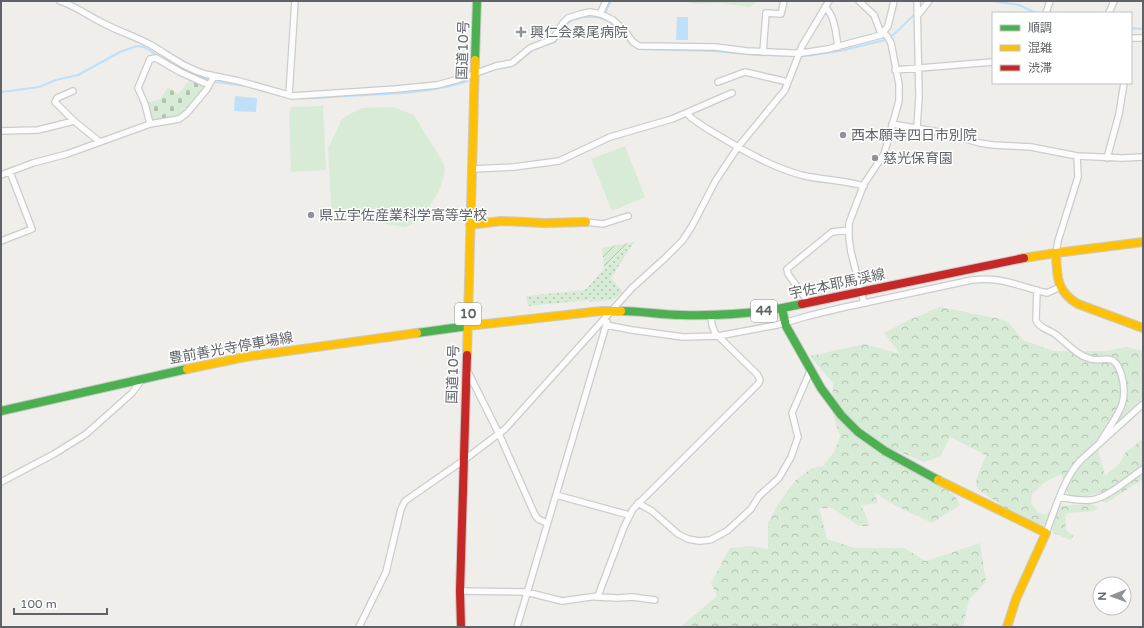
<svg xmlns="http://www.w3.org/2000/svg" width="1144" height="628" font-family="'Varela Round','Noto Sans JP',sans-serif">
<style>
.grass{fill:url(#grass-dots)}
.forest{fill:url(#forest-crowns)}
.cemetery{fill:url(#cemetery-stones)}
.garden{fill:url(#garden-furrows)}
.pitch{fill:#d8ebd6}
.water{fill:#bfe0f9}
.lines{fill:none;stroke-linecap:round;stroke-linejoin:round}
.stream{stroke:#bfe0f9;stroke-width:2}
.street-casing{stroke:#cbcccc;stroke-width:8}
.fast-casing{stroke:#cacacb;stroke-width:10}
.slow-casing{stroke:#cacacb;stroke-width:10}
.jam-casing{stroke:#cacacb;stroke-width:10}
.street{stroke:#fdfcfc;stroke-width:5.5}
.fast{stroke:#4caf50;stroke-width:8}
.slow{stroke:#ffc107;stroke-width:8}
.jam{stroke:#c62828;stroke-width:8}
.poi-dot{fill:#919496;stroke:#fff;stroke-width:1.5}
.labels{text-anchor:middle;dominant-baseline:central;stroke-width:3;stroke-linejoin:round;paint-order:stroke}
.shield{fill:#fff;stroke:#8f9295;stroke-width:1}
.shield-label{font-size:13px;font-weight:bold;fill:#5f6368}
.poi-label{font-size:14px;fill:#5f6368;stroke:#fff;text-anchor:start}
.street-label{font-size:14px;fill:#5f6368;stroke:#fff}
</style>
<defs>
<pattern id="grass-dots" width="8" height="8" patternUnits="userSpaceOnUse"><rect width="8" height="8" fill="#d8ebd6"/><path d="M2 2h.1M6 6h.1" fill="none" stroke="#b2c2b1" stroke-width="1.8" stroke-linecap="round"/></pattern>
<pattern id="forest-crowns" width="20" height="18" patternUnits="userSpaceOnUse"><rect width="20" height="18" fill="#d8ebd6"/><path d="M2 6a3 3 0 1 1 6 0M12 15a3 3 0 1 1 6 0" fill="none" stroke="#b2c2b1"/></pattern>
<pattern id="cemetery-stones" width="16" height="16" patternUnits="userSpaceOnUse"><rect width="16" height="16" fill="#d8ebd6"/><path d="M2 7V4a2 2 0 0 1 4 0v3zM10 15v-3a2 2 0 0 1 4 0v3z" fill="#b2c2b1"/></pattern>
<pattern id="garden-furrows" width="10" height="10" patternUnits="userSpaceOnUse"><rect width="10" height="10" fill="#d8ebd6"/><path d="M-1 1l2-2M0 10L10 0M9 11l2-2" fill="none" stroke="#b2c2b1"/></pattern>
</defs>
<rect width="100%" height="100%" fill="#efeeea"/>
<!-- grass -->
<path class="grass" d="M 634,242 L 611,278 L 623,292 L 616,298 L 611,300 L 590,302 L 589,300 L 528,306 L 526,296 L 585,290 L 628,243 Z"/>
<!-- forest -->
<path class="forest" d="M 940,307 L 1000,319 L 1008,322 L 1023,340 L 1053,351 L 1107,351 L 1126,347 L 1143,351 L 1143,398 L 1096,443 L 1105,476 L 1119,464 L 1126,452 L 1143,439 L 1143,479 L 1106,503 L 1102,501 L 1099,493 L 1081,498 L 1069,495 L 1061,474 L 1044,483 L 1032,494 L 1031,504 L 1038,512 L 1045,515 L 1056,506 L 1091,504 L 1098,508 L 1094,511 L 1068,513 L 1065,515 L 1066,530 L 1073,536 L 1071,540 L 1053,533 L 1048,523 L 1042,525 L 1013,515 L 1000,504 L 979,490 L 976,485 L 977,477 L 986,455 L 950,437 L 940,457 L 924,462 L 890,448 L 955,496 L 960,505 L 932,523 L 896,506 L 874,492 L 878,503 L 861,505 L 870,526 L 859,526 L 832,508 L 819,508 L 827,539 L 855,548 L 904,548 L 926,561 L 980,543 L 986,582 L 969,599 L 963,627 L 680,627 L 717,596 L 711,583 L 730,548 L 749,546 L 768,549 L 768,523 L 776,507 L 796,480 L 812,468 L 823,466 L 834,452 L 840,437 L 832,411 L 833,383 L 810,356 L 865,344 L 900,354 L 884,333 L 909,320 Z"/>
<!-- cemetery -->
<path class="cemetery" d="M 190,79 L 204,86 L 205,89 L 185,112 C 176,119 163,118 152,121 L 148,103 L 160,99 L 168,87 L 178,94 Z"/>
<!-- garden -->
<path class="garden" d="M 628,243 L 604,268 L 602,248 Z"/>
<!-- pitch -->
<path class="pitch" d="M 682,1 L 757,1 L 750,7 L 720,3 L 695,4 Z
M 323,106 L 326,170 L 291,172 L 289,115 L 291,107 Z
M 393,107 L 414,115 L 445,166 L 444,176 L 439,191 L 421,219 L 406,227 L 337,216 L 333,211 L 331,205 L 328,149 L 342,119 L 352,113 L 362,108 Z
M 625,146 L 645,197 L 612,211 L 591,159 Z"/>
<!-- water -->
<path class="water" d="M 677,17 L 688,17 L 688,40 L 676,40 Z
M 235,96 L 257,98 L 256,112 L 234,111 Z"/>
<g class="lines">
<!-- stream -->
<path class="stream" d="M 991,1 L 1019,5 L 1036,13
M 604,15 L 611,1
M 1131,28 L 1143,29
M 504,68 L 516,64 L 534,49 L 555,42 L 568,23 L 573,20 L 583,17 L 597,17 L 607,20 L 623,33 L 630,43 L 639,49 L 713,51 L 758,55 L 806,56 L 840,51 L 885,40 L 891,37 L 916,13
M 1,92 L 39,87 L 56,80 L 78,75 L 120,52 L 137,46 L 144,47 L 177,67 L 207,79 L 216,82 L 246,86
M 297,98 C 313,99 329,97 346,96 C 386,94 429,94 468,81"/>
<defs>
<path id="street" d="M 60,1 C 75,6 87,15 101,22 C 117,31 135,36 151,45 C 170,56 183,67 205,74 L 239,81 L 292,96 L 396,89 L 437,85 L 459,79 L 496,66 L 512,63 L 530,48 L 553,39 L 563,23 L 568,18 L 581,14 L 590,12 L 601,14 L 613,20 L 625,31 L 633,42 L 639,46 L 715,47 L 747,51 L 791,53 L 802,53 L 828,49 L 881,35 L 888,26 L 894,1
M 859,1 L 874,15 L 880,31 L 887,36 L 891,43 L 899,84 L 899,101 L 884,154 L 864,184 L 849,223 L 849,238 L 851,252 L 864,303
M 825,7 C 835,16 836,34 838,47
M 1046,13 L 1050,1
M 1109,13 L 1114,1
M 600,14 L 606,1
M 918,15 L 929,1
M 1131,38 L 1143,38
M 763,52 L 766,13 L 781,14 L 784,1
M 895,70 L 993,62
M 718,82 L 745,72 L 788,82
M 73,91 L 57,98 L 55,102 L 74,121 L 100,142
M 289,95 L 295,1
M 686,113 C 696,123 709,130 721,137 C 746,152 772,167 801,175 C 821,180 843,180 864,186
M 150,124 L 145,104 L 138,88 L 150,59 L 156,58 L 180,72 L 209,85
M 892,124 L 945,133 L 980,143 L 993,145 L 1031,147 L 1077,156 L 1122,158 L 1143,157
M 917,128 L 919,96 L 917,1
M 1,131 L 38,130 L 74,121
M 1107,158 L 1119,114 L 1124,83
M 472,169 L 514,167 L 559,161 L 610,137 L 672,119 L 732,93
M 1,175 L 33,163 L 67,154 L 150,124 L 179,119 L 187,113 L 207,89 L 214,76
M 586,222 L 603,224 L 628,216
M 1,241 L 32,229 L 10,172
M 1056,253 L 1058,241 L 1078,177 L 1077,156
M 1037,290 L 1036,320 C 1038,327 1049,330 1055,334 C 1066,342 1077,356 1091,359 C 1097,361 1106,358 1112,360 C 1117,362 1119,368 1121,373 C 1131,406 1114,417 1100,443
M 809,303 L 788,274 L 787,269 L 832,232 L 849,230
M 606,325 L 632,330 L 683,337 L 718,336 L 777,325 L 808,316 L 841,308 L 972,280 C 1002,276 1020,287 1047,293 L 1060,287
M 468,372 L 499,434 L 535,515 L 538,519 L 547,523
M 1,482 L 54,454 L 86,434 L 132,393 L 143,378
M 556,495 L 629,515
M 1060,497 C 1070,499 1081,501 1091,500 C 1108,498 1129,478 1143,469
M 638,503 L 652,511 L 678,534 L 688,539 L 699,541 L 710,540 L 727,531 L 751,509 L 759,496 L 779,478 L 791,457 L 798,437 L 792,413 L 811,369
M 1046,533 C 1055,510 1064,477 1081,460 L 1143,404
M 460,591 L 526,592 L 562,601 L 598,596 L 624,527 L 633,509 L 758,384 L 760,380 L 757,374 L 715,333 L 712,325 L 711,315
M 596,597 L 618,598 L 632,597 L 655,600
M 359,627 L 386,572 L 401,509 L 405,501 L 464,460 L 505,429 L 632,288 L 664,259 L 683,240 L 692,226 L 716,180 L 738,147 L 785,90 L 802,46 L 829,1
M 517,627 L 607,322"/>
<path id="fast" d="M 475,60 L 477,1
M 782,309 L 786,326 L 821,388 L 841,415 L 858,432 L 885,451 L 938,480
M 621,311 C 641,311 662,315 682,315 C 722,316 763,313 802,304
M 417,333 L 468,326
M 1,411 L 187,369"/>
<path id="slow" d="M 470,225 L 501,221 L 545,223 L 586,222
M 1056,253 L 1143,242
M 1024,258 L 1056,253 C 1057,276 1056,291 1078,304 L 1143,328
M 468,326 L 601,311 L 621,311
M 467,355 L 475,60
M 187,369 L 245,357 L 417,333
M 938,480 L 1046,533 L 1016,599 L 1007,627"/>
<path id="jam" d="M 802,304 L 1024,258
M 461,627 L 460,591 L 467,355"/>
</defs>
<!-- street casing -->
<use href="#street" class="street-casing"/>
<!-- fast casing -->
<use href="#fast" class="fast-casing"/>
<!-- slow casing -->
<use href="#slow" class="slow-casing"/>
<!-- jam casing -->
<use href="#jam" class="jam-casing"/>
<!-- street -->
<use href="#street" class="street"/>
<!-- fast -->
<use href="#fast" class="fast"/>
<!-- slow -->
<use href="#slow" class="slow"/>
<!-- jam -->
<use href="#jam" class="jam"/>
</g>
<!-- markers -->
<g class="poi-dot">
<path d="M519 26h4v4h4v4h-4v4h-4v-4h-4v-4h4z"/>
<circle cx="843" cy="135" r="4"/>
<circle cx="875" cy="158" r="4"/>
<circle cx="311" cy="215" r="4"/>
</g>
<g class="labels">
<!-- shield labels -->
<g class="shield">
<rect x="751" y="300" width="26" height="22" rx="3"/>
<rect x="455" y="303" width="26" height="22" rx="3"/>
</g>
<g class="shield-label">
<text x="764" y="311">44</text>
<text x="468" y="314">10</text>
</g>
<!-- poi labels -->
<g class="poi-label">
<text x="530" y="32">興仁会桑尾病院</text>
<text x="851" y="135">西本願寺四日市別院</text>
<text x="883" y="158">慈光保育園</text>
<text x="319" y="215">県立宇佐産業科学高等学校</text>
</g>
<!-- street labels -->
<g class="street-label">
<text transform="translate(463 50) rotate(-88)">国道10号</text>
<text transform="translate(837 284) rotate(-12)">宇佐本耶馬渓線</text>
<text transform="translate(231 348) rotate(-10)">豊前善光寺停車場線</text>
<text transform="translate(453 374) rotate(-88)">国道10号</text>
</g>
</g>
<!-- border -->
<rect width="1144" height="628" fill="none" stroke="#5f6368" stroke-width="4"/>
<!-- legend -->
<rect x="992" y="12" width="140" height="72" fill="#ffffff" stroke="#bfc1c3"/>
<rect x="1000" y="25" width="20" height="6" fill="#4caf50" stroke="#bfc1c3"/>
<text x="1028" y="32" font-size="12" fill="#5f6368">順調</text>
<rect x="1000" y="45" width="20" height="6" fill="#ffc107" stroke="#bfc1c3"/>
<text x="1028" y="52" font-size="12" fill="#5f6368">混雑</text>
<rect x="1000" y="65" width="20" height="6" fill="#c62828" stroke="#bfc1c3"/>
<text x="1028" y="72" font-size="12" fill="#5f6368">渋滞</text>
<!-- north arrow -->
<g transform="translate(1112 596) rotate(269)"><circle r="19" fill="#ffffff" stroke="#bfc1c3"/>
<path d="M0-3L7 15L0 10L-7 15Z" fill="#919496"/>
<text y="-6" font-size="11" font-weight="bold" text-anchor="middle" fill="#5f6368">N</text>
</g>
<!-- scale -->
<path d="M14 608v6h93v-6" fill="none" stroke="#5f6368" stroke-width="2"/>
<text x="20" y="608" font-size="12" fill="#5f6368" stroke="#ffffff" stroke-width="3" paint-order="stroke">100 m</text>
</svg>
